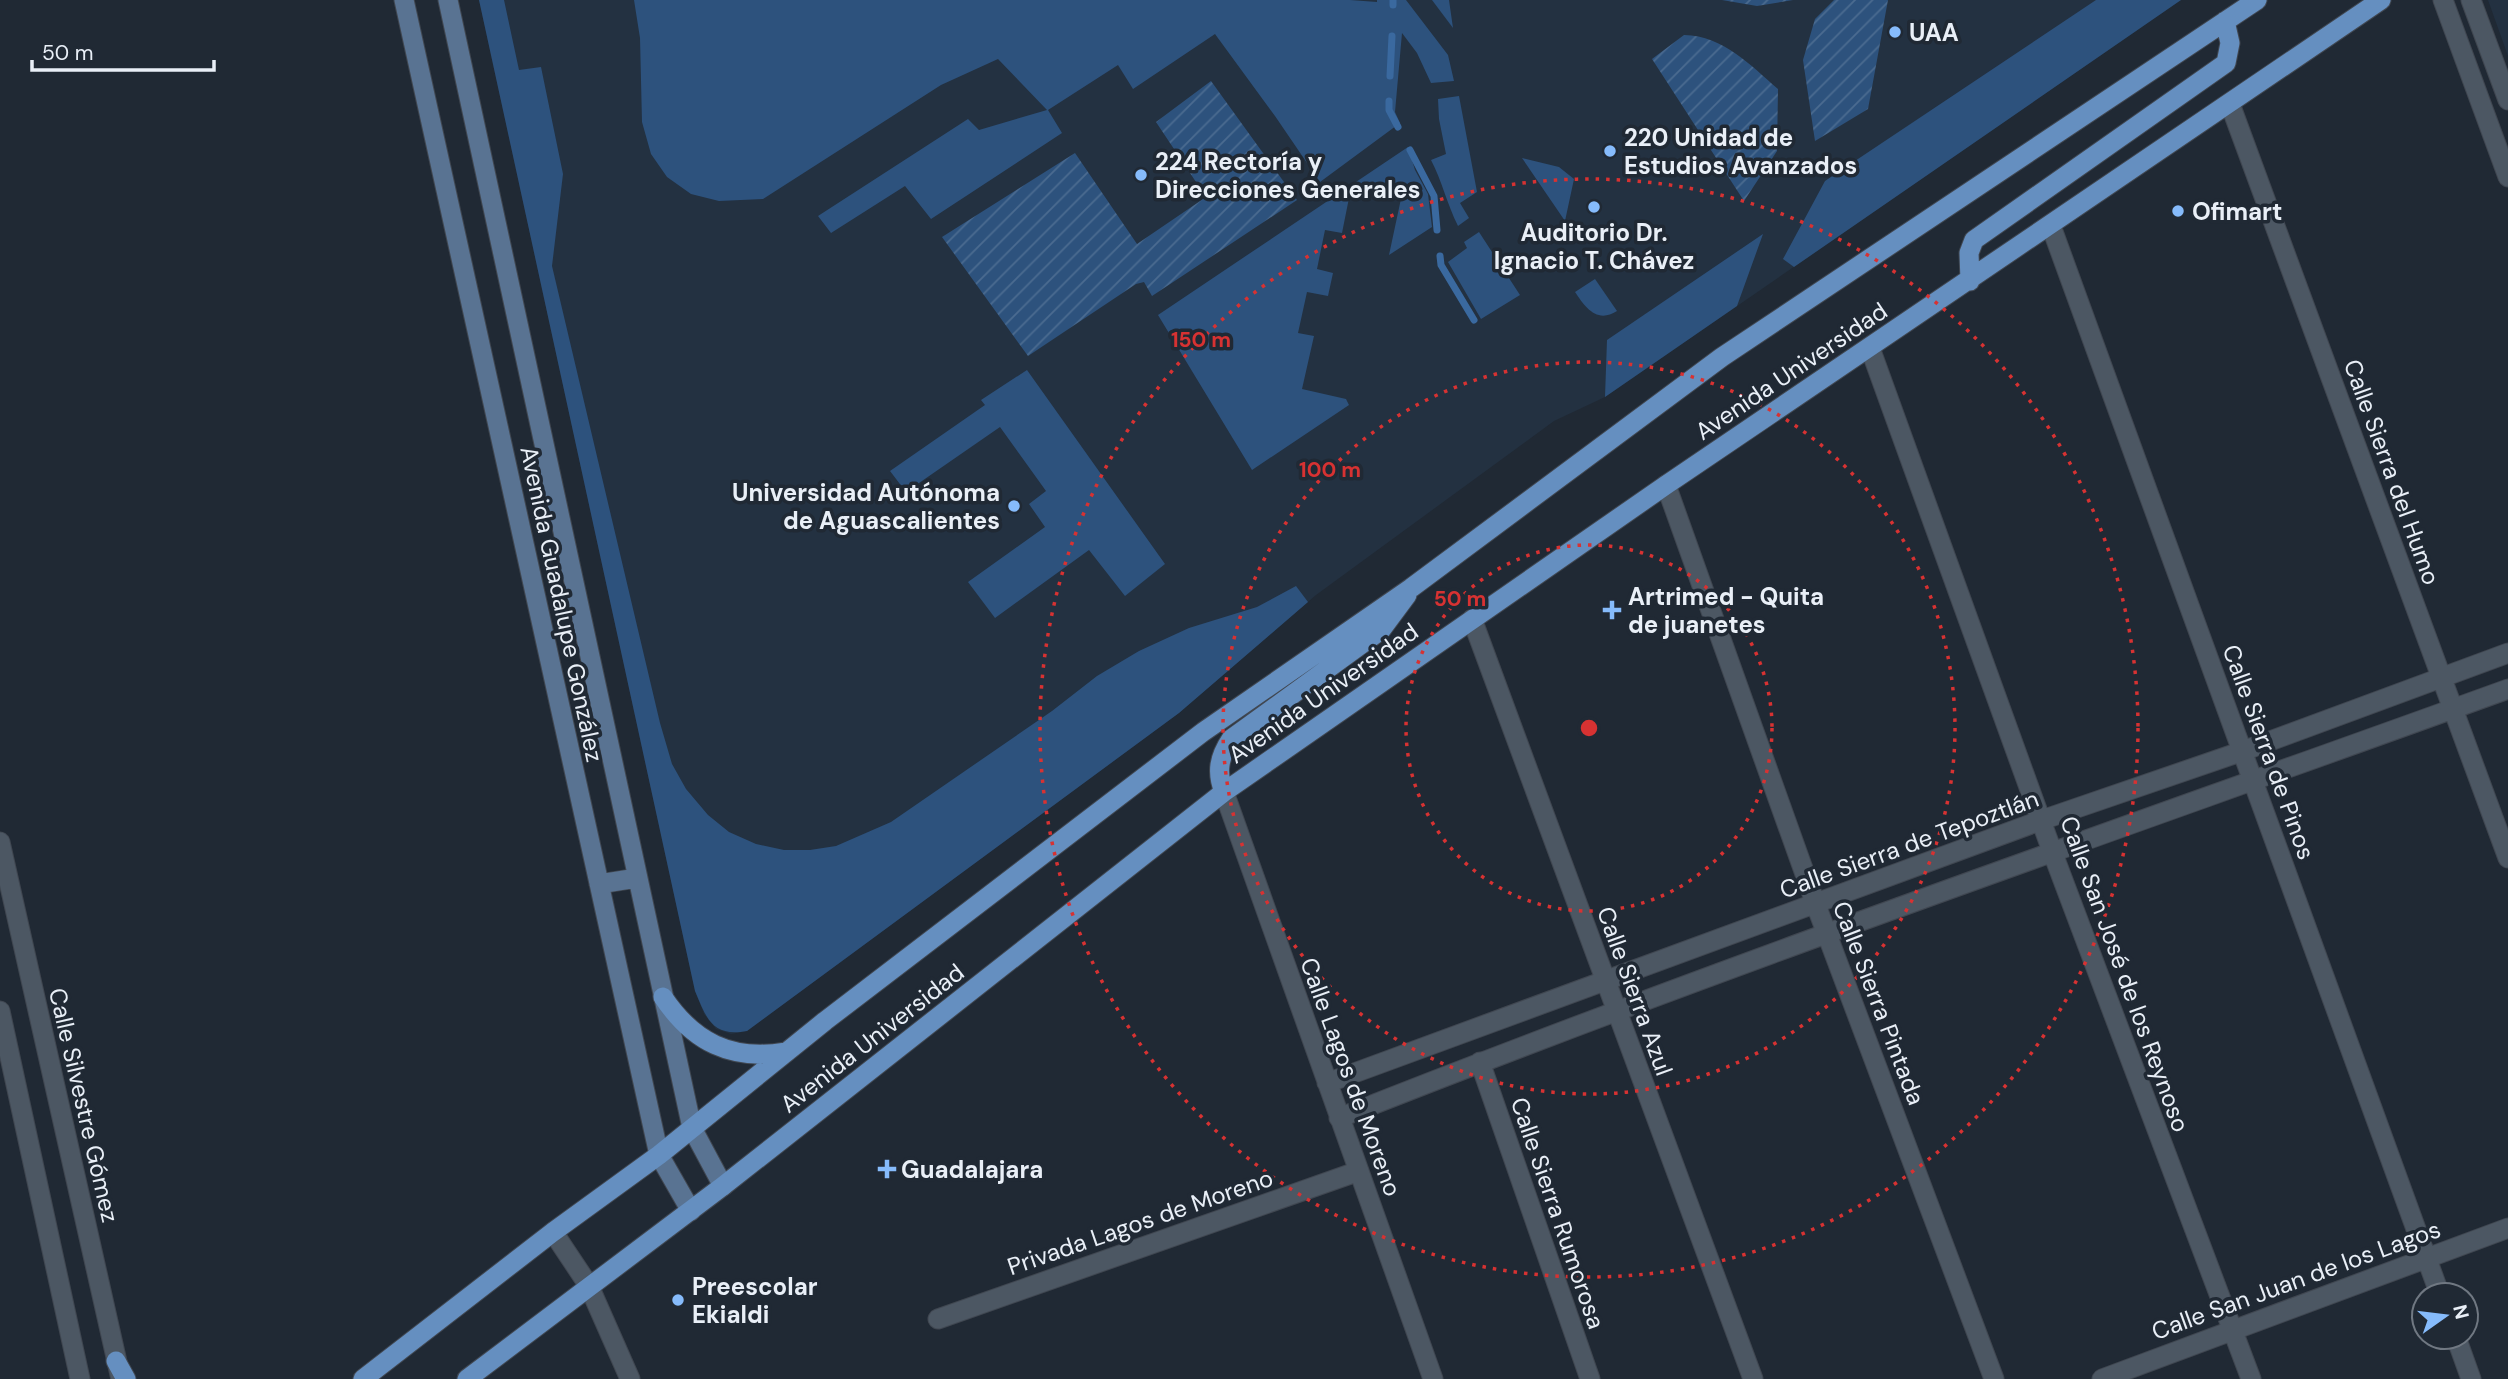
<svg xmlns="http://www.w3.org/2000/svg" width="2508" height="1379" font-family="'DM Sans',sans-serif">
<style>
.built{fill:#233141}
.grass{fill:#2d527d}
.garden{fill:url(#garden-furrows)}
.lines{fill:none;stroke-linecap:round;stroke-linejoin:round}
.stream{stroke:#3a699f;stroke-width:7}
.minor-casing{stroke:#404751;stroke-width:21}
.secondary-casing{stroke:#404751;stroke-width:21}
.primary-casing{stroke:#404751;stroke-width:21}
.minor{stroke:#4c5763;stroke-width:19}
.secondary{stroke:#597392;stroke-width:19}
.primary{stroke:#658fc0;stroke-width:19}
.ring{fill:none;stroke:#d73232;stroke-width:3.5;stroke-dasharray:3.5 7}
.poi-dot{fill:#86bbfb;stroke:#202934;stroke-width:2.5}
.labels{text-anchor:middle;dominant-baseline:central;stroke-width:7;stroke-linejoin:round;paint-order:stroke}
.poi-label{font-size:24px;font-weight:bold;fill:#e9eff7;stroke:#202934;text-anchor:start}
.street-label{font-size:24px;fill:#e9eff7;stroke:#202934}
.centre{fill:#d73232;stroke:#202934;stroke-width:3.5}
.ring-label{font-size:21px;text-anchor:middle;font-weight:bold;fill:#d73232;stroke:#202934;stroke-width:7;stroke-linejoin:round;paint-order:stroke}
</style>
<defs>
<pattern id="garden-furrows" width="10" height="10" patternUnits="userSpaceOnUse" patternTransform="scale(1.75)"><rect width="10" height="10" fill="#2d527d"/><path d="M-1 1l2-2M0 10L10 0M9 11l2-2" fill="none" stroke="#4b6b90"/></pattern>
</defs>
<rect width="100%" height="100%" fill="#202934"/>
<!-- built -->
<path class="built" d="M 479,0 L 2181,0 L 1605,397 L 1554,421 L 1316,595 L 1179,713 L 747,1031 L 731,1034 L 716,1029 L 704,1014 L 695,991 Z
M 2488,0 L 2508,0 L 2508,56 Z"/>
<!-- grass -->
<path class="grass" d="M 479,0 L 504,0 L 519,70 L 541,67 L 563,174 L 552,266 L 660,723 L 672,764 L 686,789 L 708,815 L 729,832 L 756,844 L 784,850 L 810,850 L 836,846 L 891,822 L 1052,711 L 1097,676 L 1139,651 L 1189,628 L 1257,607 L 1296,586 L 1308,602 L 1179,713 L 747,1031 C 713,1037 707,1020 695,991 Z
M 634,0 L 1350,0 L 1377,2 L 1377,0 L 1406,0 L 1448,55 L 1454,81 L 1431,83 L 1417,53 L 1402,33 L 1395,112 L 1400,123 L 1320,182 L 1275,116 L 1215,34 L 1133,89 L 1118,65 L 1048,110 L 1062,133 L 931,219 L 905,186 L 831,233 L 818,216 L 968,119 L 979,130 L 1047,110 L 998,59 L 941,85 L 763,199 L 719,201 L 691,194 L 667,177 L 651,154 L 642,122 L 640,38 Z
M 1432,0 L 1449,0 L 1453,28 Z
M 2096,0 L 2181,0 L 1794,267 L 1783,259 L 1825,181 Z
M 1459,96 L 1477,192 L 1460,203 L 1469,218 L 1458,226 C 1447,204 1442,181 1431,160 L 1446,154 L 1439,119 L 1438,99 Z
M 1408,147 L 1415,170 L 1428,194 L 1432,227 L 1389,255 L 1402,194 L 1352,183 L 1342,233 L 1325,230 L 1317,269 L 1333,273 L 1328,296 L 1307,292 L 1298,333 L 1314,336 L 1302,389 L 1346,399 L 1349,405 L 1252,470 L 1158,315 Z
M 1522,158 L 1559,167 L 1574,179 L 1565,221 Z
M 1479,232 L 1520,295 L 1481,319 L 1448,262 L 1467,248 L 1464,242 Z
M 1763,234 L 1737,306 L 1605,397 L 1607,340 Z
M 1595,279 L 1617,311 C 1597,324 1585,307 1575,292 Z
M 1027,370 L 1165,564 L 1125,596 L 1089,550 L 995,618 L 968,582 L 1045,527 L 1029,504 L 1046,491 L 1000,427 L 906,492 L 890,471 L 985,405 L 981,400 Z"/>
<!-- garden -->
<path class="garden" d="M 1722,0 L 1793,0 L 1757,6 Z
M 1834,0 L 1888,0 L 1868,109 L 1815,141 L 1803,60 L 1815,19 Z
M 1684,35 C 1724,36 1750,65 1778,89 L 1777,151 L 1744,201 L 1652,59 Z
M 1211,81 L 1297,200 L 1152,296 L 1144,282 L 1136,284 L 1028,356 L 942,237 L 1075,153 L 1137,244 L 1206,197 L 1156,122 Z"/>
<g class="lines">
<!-- stream -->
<path class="stream" d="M 1393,5 L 1393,0
M 1390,76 L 1392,36
M 1389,101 L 1389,110 L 1398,127
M 1410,150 L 1434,196 L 1437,230
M 1440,256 L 1441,265 L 1474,320"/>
<defs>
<path id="minor" d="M 2443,0 L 2508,177
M 2471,0 L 2508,100
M 2230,104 L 2508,858
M 2051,226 L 2440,1295
M 1870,348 L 2052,851 L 2251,1379
M 1666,485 L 1816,905 L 1994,1379
M 1472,619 L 1753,1379
M 1224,792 L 1433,1379
M 0,842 L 120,1375
M 0,1011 L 80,1379
M 1480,1062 L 1590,1379
M 1327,1083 L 2042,820 L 2243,751 L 2508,653
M 1339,1118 C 1725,965 2118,830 2508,689
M 553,1232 L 589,1286 L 630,1379
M 938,1319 L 1359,1171
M 2456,1337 L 2471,1379
M 2102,1379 L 2508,1228"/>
<path id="secondary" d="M 404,0 L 659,1155 L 691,1211
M 448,0 L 692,1128 L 723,1186
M 599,884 L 637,878"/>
<path id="primary" d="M 1970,281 L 1969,253 L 1974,240 L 2226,63 L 2230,43 L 2225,21
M 1224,792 C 1216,772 1219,757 1231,739 L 1381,630 L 1407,595
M 663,997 C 693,1042 731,1061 785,1052
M 116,1361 L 126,1379
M 363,1379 L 553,1232 L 659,1155 L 825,1021 L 1203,732 L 1411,588 L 1722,357 L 2257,0
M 467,1379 L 723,1186 L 1224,792 L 1666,485 L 2381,0"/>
</defs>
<!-- minor casing -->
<use href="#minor" class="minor-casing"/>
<!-- secondary casing -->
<use href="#secondary" class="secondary-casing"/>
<!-- primary casing -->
<use href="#primary" class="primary-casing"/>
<!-- minor -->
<use href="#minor" class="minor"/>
<!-- secondary -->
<use href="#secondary" class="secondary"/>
<!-- primary -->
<use href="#primary" class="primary"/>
</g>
<!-- distance rings -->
<g class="ring">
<circle cx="1589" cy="728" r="183"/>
<circle cx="1589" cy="728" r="366"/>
<circle cx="1589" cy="728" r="549"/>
</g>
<!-- markers -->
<g class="poi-dot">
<circle cx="1895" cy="32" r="7"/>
<circle cx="1610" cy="151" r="7"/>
<circle cx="1141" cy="175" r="7"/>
<circle cx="1594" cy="207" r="7"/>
<circle cx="2178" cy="211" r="7"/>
<circle cx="1014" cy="506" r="7"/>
<path d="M1608.5 599.5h7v7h7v7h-7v7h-7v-7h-7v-7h7z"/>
<path d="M883.5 1158.5h7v7h7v7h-7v7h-7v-7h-7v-7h7z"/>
<circle cx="678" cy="1300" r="7"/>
</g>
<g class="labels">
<!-- poi labels -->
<g class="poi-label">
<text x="1909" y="32">UAA</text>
<text x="1624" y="137">220 Unidad de<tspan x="1624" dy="28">Estudios Avanzados</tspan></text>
<text x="1155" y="161">224 Rectoría y<tspan x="1155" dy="28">Direcciones Generales</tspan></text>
<text x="2192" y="211">Ofimart</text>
<text x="1594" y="232" text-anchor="middle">Auditorio Dr.<tspan x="1594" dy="28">Ignacio T. Chávez</tspan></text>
<text x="1000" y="492" text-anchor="end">Universidad Autónoma<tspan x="1000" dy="28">de Aguascalientes</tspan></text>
<text x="1628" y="596">Artrimed - Quita<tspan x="1628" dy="28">de juanetes</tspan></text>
<text x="901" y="1169">Guadalajara</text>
<text x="692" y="1286">Preescolar<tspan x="692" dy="28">Ekialdi</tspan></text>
</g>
<!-- street labels -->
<g class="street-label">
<text transform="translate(1791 371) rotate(-34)">Avenida Universidad</text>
<text transform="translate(2392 472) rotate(70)">Calle Sierra del Humo</text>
<text transform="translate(562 604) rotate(78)">Avenida Guadalupe González</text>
<text transform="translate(1323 693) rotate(-35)">Avenida Universidad</text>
<text transform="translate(2269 752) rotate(70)">Calle Sierra de Pinos</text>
<text transform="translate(1909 844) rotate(-20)">Calle Sierra de Tepoztlán</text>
<text transform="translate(2125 974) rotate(70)">Calle San José de los Reynoso</text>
<text transform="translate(1635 991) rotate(70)">Calle Sierra Azul</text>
<text transform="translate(1879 1003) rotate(69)">Calle Sierra Pintada</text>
<text transform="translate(872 1038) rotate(-38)">Avenida Universidad</text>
<text transform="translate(1351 1077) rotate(70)">Calle Lagos de Moreno</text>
<text transform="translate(84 1105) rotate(77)">Calle Silvestre Gómez</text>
<text transform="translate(1558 1213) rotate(71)">Calle Sierra Rumorosa</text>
<text transform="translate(1140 1222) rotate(-19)">Privada Lagos de Moreno</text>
<text transform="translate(2296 1280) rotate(-20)">Calle San Juan de los Lagos</text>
</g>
</g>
<circle cx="1589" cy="728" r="10" class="centre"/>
<g class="ring-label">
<text x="1201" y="347">150 m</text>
<text x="1330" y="477">100 m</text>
<text x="1460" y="606">50 m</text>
</g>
<!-- north arrow -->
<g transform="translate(2445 1316) rotate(76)"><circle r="33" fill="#202934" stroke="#707882" stroke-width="2"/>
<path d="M0-5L12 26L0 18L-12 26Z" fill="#86bbfb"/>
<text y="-10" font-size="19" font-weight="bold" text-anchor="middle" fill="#e9eff7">N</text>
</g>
<!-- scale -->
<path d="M32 60v10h182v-10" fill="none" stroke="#e9eff7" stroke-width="3.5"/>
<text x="42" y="60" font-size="21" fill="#e9eff7" stroke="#202934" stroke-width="5" paint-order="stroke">50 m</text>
</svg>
